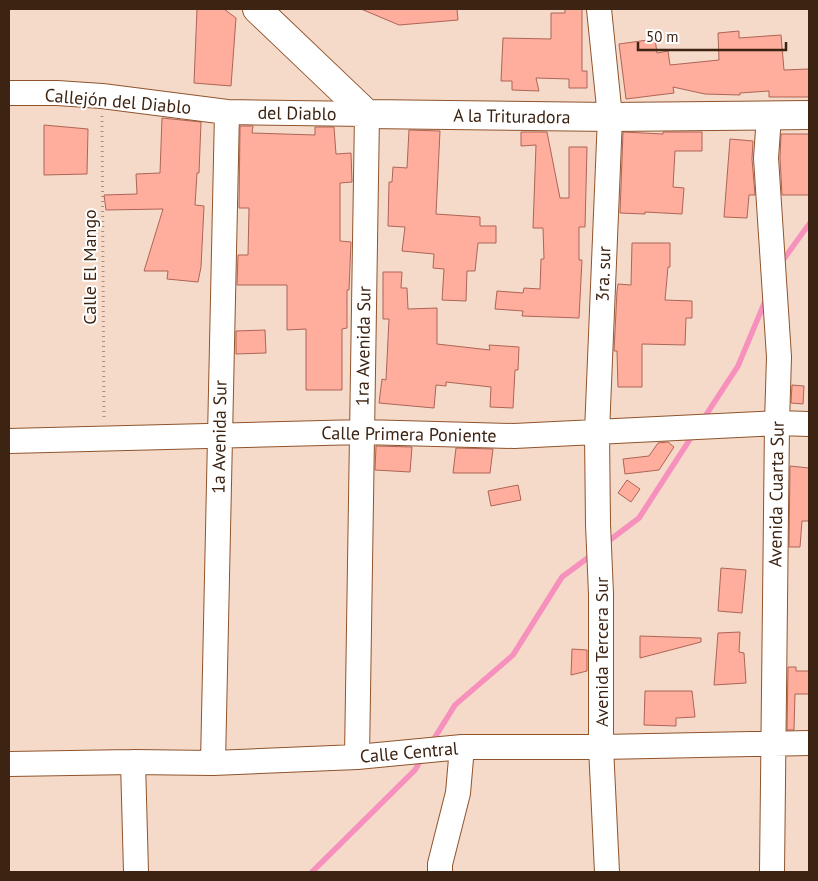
<svg xmlns="http://www.w3.org/2000/svg" width="818" height="881" font-family="'PT Sans',sans-serif">
<style>
.lines{fill:none;stroke-linecap:round;stroke-linejoin:round}
.stream{stroke:#f690bd;stroke-width:5.5}
.building{fill:#ffad9c;stroke:#ad6556}
.minor-casing{stroke:#8f542c;stroke-width:26}
.tertiary-casing{stroke:#8f542c;stroke-width:30}
.path{stroke:#a98e7d;stroke-width:3;stroke-dasharray:1 4;stroke-linecap:butt}
.minor{stroke:#fff;stroke-width:24}
.tertiary{stroke:#fff;stroke-width:28}
.labels{text-anchor:middle;dominant-baseline:central;stroke-width:4;stroke-linejoin:round;paint-order:stroke}
.street-label{font-size:18px;fill:#3d2312;stroke:#fff}
</style>
<rect width="100%" height="100%" fill="#f6dac9"/>
<g class="lines">
<!-- stream -->
<path class="stream" d="M 781,263 L 809,224
M 702,421 L 738,366 L 766,299
M 606,543 L 639,518 L 694,433
M 432,742 L 455,705 L 513,655 L 562,577 L 593,554
M 312,872 L 415,770 L 423,756"/>
</g>
<!-- building -->
<path class="building" d="M 197,9 L 224,9 L 236,18 L 231,86 L 194,83 Z
M 361,9 L 457,9 L 458,20 L 399,25 Z
M 565,9 L 582,9 L 582,71 L 587,71 L 587,88 L 569,88 L 569,79 L 536,78 L 539,91 L 512,90 L 512,81 L 501,81 L 503,38 L 551,39 L 551,13 L 565,13 Z
M 739,31 L 739,38 L 781,35 L 784,70 L 809,69 L 809,97 L 769,97 L 769,91 L 740,93 L 740,95 L 705,94 L 673,87 L 674,93 L 626,99 L 619,44 L 655,39 L 657,53 L 668,51 L 670,65 L 719,60 L 718,33 Z
M 162,118 L 201,122 L 199,173 L 197,173 L 195,205 L 204,206 L 201,267 L 198,282 L 167,279 L 168,271 L 144,271 L 163,209 L 106,210 L 104,195 L 137,194 L 136,174 L 160,173 Z
M 44,125 L 88,129 L 87,174 L 44,175 Z
M 240,126 L 253,126 L 252,133 L 315,135 L 315,127 L 334,127 L 336,154 L 351,153 L 352,182 L 340,183 L 340,241 L 351,242 L 349,290 L 347,290 L 347,328 L 342,329 L 342,390 L 306,390 L 306,329 L 287,330 L 287,285 L 237,285 L 238,255 L 248,255 L 249,208 L 239,208 Z
M 409,130 L 440,131 L 436,214 L 480,217 L 480,226 L 496,226 L 496,243 L 478,243 L 475,271 L 467,271 L 466,301 L 442,300 L 444,269 L 433,268 L 434,254 L 402,251 L 405,227 L 388,226 L 389,182 L 392,182 L 393,167 L 407,168 Z
M 521,132 L 547,132 L 560,198 L 569,198 L 569,147 L 587,147 L 585,227 L 579,227 L 579,260 L 582,260 L 579,318 L 522,316 L 523,311 L 495,309 L 497,291 L 523,293 L 524,288 L 540,289 L 541,259 L 544,259 L 543,228 L 533,228 L 536,145 L 521,146 Z
M 623,132 L 663,134 L 663,132 L 702,132 L 702,151 L 675,151 L 673,187 L 684,188 L 682,214 L 645,212 L 645,214 L 620,213 Z
M 781,134 L 809,134 L 809,195 L 782,195 L 780,158 Z
M 730,139 L 753,141 L 752,159 L 755,195 L 749,195 L 747,218 L 724,217 Z
M 632,243 L 670,243 L 670,267 L 668,267 L 665,300 L 692,301 L 692,318 L 686,318 L 685,345 L 642,344 L 642,387 L 618,387 L 617,351 L 614,351 L 617,291 L 618,284 L 631,285 Z
M 383,272 L 402,272 L 401,288 L 407,288 L 408,309 L 437,308 L 437,344 L 490,350 L 489,345 L 519,347 L 518,370 L 515,370 L 513,408 L 490,407 L 491,387 L 446,382 L 446,386 L 436,385 L 434,408 L 379,403 L 382,379 L 386,380 L 389,319 L 383,319 Z
M 265,330 L 266,353 L 236,354 L 236,331 Z
M 792,385 L 804,386 L 803,404 L 791,403 Z
M 668,442 L 674,447 L 659,470 L 625,474 L 623,459 L 649,456 L 658,443 Z
M 376,446 L 412,447 L 410,472 L 375,470 Z
M 456,448 L 493,449 L 490,473 L 453,473 Z
M 790,466 L 809,468 L 809,521 L 802,521 L 800,547 L 789,547 Z
M 627,480 L 640,489 L 631,502 L 618,493 Z
M 518,485 L 521,500 L 491,506 L 488,491 Z
M 721,568 L 746,570 L 742,613 L 718,611 Z
M 740,632 L 739,652 L 744,653 L 746,683 L 714,685 L 718,633 Z
M 640,636 L 701,638 L 701,642 L 640,658 Z
M 572,649 L 587,650 L 587,671 L 571,675 Z
M 788,667 L 796,667 L 796,671 L 809,671 L 809,694 L 795,694 L 794,730 L 787,730 Z
M 645,691 L 692,691 L 695,717 L 676,718 L 676,726 L 644,725 Z"/>
<g class="lines">
<defs>
<path id="minor" d="M 599,9 L 610,117 L 597,432 L 598,524 L 601,594 L 601,747 L 607,872
M 9,93 L 57,93 L 102,96 L 227,112 L 367,114 L 357,757
M 769,116 L 766,158 L 779,357 L 777,423 L 772,872
M 9,441 L 362,432 L 514,436 L 777,423 L 809,424
M 133,762 L 136,872
M 213,763 L 227,112
M 9,764 L 133,762 L 213,763 L 357,757 L 462,747 L 601,747 L 809,743
M 440,872 L 440,864 L 458,793 L 462,747"/>
<path id="tertiary" d="M 257,9 L 367,114 L 610,117 L 809,115"/>
</defs>
<!-- minor casing -->
<use href="#minor" class="minor-casing"/>
<!-- tertiary casing -->
<use href="#tertiary" class="tertiary-casing"/>
<!-- path -->
<path class="path" d="M 102,116 L 104,417"/>
<!-- minor -->
<use href="#minor" class="minor"/>
<!-- tertiary -->
<use href="#tertiary" class="tertiary"/>
</g>
<g class="labels">
<!-- street labels -->
<g class="street-label">
<text transform="translate(118 101) rotate(5)">Callejón del Diablo</text>
<text transform="translate(297 113) rotate(1)">del Diablo</text>
<text transform="translate(512 116) rotate(1)">A la Trituradora</text>
<text transform="translate(89 267) rotate(-90)">Calle El Mango</text>
<text transform="translate(603 274) rotate(-88)">3ra. sur</text>
<text transform="translate(363 346) rotate(-89)">1ra Avenida Sur</text>
<text transform="translate(409 434) rotate(1)">Calle Primera Poniente</text>
<text transform="translate(219 437) rotate(-89)">1a Avenida Sur</text>
<text transform="translate(776 494) rotate(-89)">Avenida Cuarta Sur</text>
<text transform="translate(601 652) rotate(-90)">Avenida Tercera Sur</text>
<text transform="translate(409 752) rotate(-5)">Calle Central</text>
</g>
</g>
<!-- border -->
<rect width="818" height="881" fill="none" stroke="#3d2312" stroke-width="20"/>
<!-- scale -->
<path d="M638 42v8h148v-8" fill="none" stroke="#3d2312" stroke-width="2.5"/>
<text x="646" y="42" font-size="15" fill="#3d2312" stroke="#ffffff" stroke-width="4" paint-order="stroke">50 m</text>
</svg>
